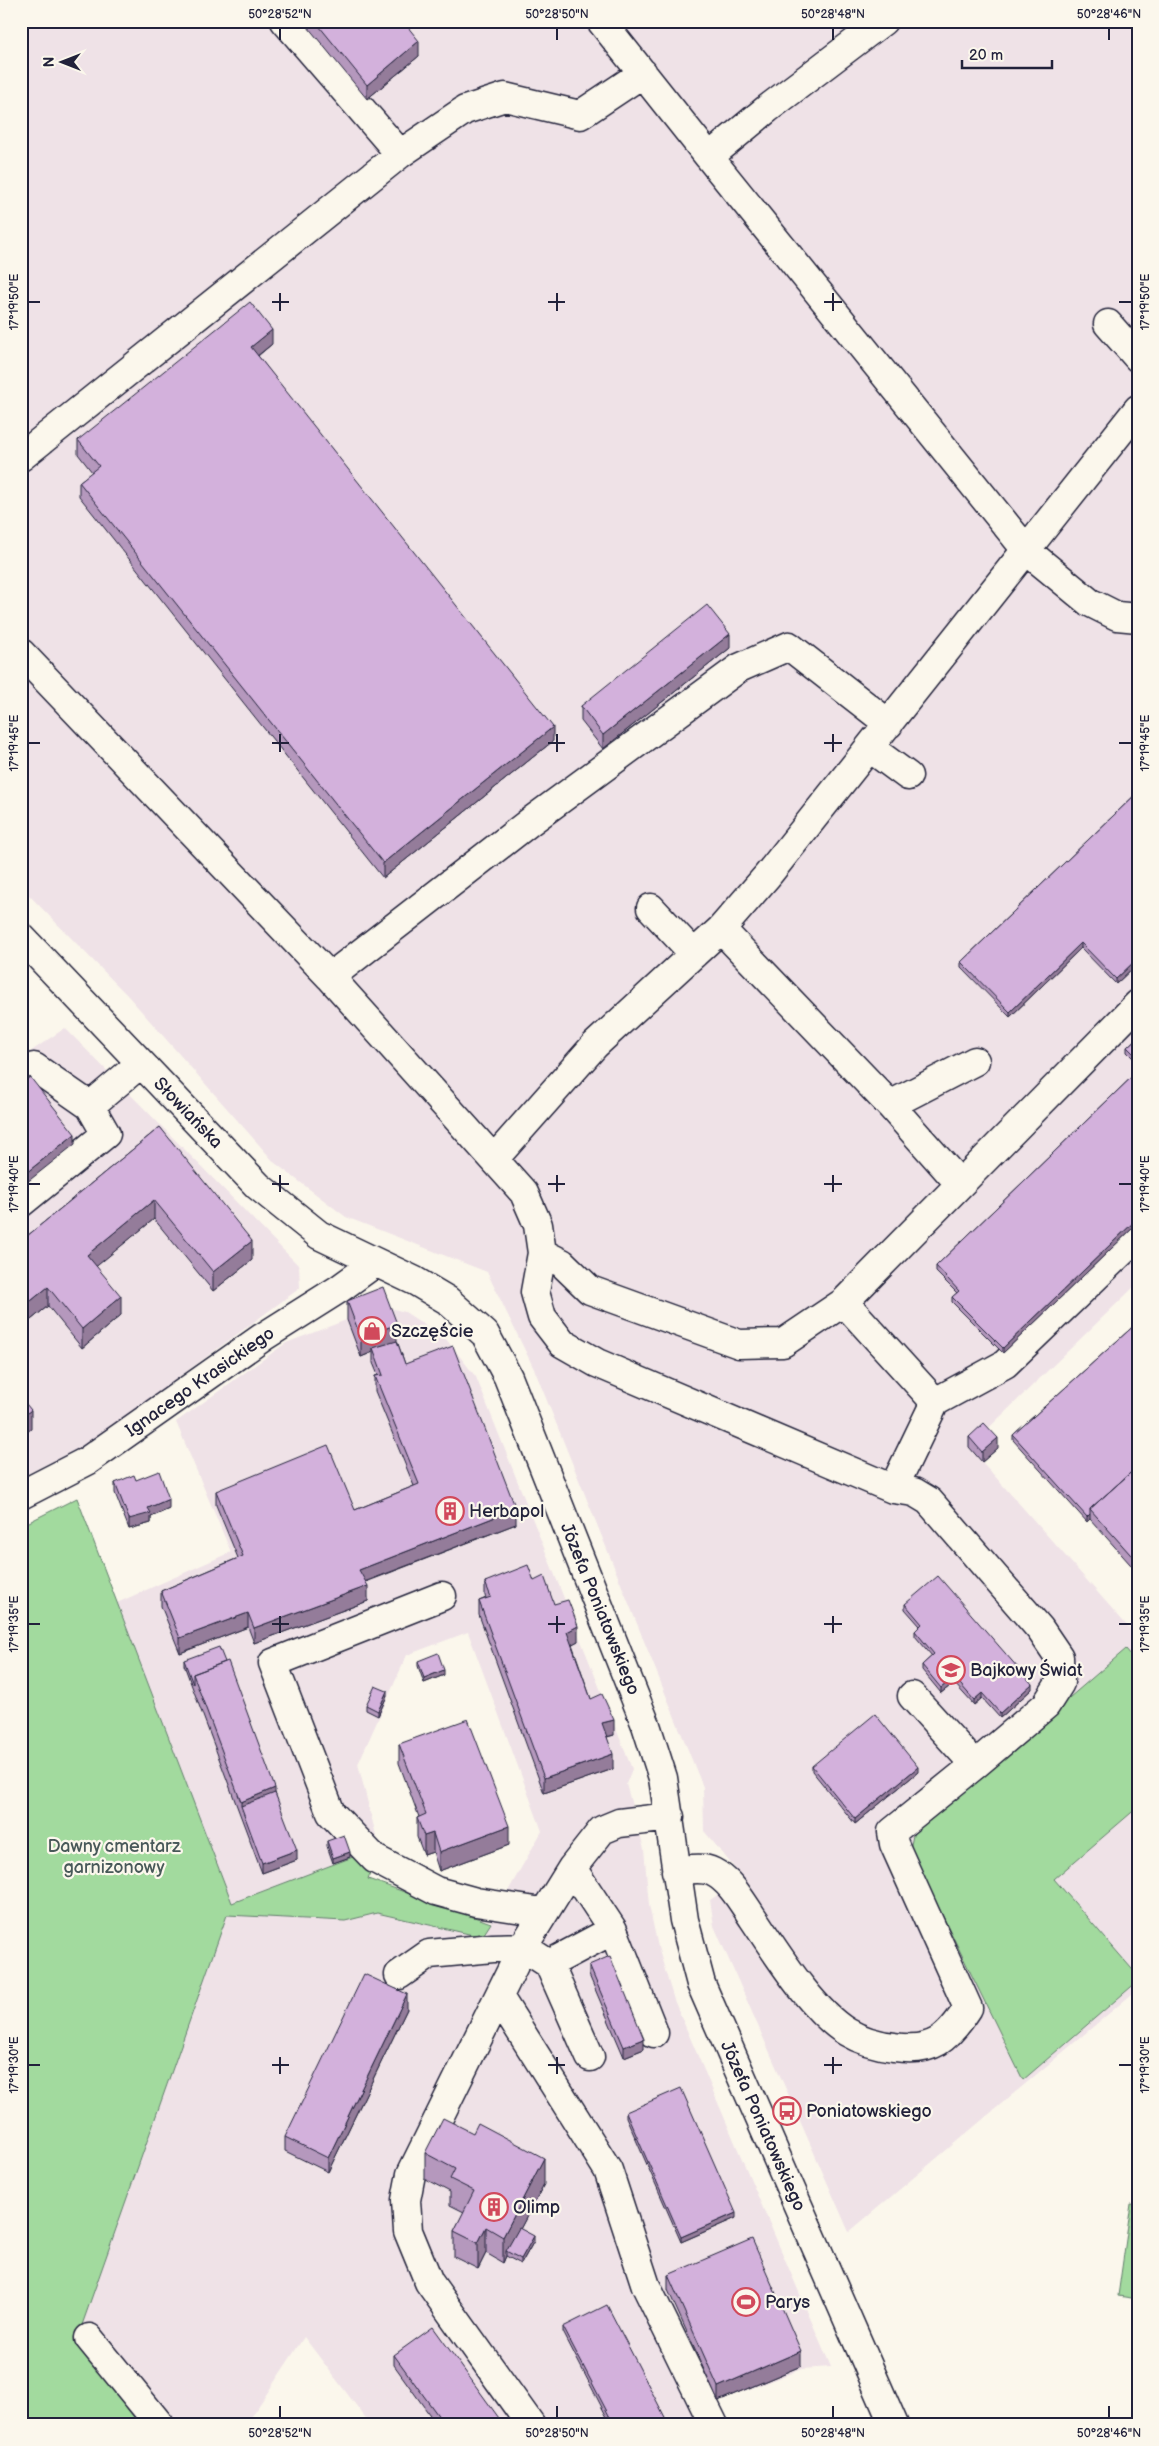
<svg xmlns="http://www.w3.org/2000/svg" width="1159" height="2446" font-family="'Balsamiq Sans',sans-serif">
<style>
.built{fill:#efe2e7}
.green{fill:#a2da9e;stroke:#627e6c}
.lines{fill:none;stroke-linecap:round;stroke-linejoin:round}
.minor-casing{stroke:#22223b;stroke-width:31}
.minor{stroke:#fbf7ec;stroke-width:28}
.wall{fill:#b598bd;stroke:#22223b}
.shaded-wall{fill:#947c9a;stroke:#22223b}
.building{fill:#d3b1dc;stroke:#22223b}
.ticks{fill:none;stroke:#22223b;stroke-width:2}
.labels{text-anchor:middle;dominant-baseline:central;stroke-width:4.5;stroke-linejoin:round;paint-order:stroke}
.street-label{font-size:18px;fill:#22223b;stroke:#fbf7ec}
.poi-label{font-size:18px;fill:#22223b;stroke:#fbf7ec;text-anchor:start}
.park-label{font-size:18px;fill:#485959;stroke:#fbf7ec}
.neatline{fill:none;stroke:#22223b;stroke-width:2}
.ticks-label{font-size:12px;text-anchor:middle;fill:#22223b}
</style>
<rect width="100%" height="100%" fill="#fbf7ec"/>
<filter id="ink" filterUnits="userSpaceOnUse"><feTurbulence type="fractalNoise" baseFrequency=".02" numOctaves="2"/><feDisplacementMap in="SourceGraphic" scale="10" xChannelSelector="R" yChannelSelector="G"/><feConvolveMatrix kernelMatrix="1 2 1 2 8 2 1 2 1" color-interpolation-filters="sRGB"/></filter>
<g filter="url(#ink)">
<!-- built -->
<path class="built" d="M 21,21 L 1138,21 L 1138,1283 L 969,1447 L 1138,1638 L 1138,1989 L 849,2232 L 714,1926 L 710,1900 L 743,1878 L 704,1831 L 703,1787 L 535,1371 L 487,1272 L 346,1217 L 275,1163 L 128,996 L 21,887 Z
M 65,1028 L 299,1266 L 300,1288 L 89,1443 L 21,1477 L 21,1058 Z
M 383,1306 L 405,1312 L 446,1339 L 476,1377 L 632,1769 L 626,1784 L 644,1849 L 649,1905 L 658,1947 L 674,2000 L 831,2367 L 802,2369 L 718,2401 L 717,2425 L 371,2425 L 304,2337 L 246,2425 L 140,2425 L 76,2342 L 227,1915 L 345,1921 L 377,1913 L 482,1937 L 542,1831 L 468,1632 L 407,1655 L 358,1764 L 379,1847 L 232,1903 L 117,1603 L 231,1552 L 176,1422 L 286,1343 Z"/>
<!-- green -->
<path class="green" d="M 77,1498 L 232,1903 L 379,1847 L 368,1879 L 491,1923 L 482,1937 L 377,1913 L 345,1921 L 227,1915 L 76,2342 L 140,2425 L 21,2425 L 21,1526 Z
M 1126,1649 L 1138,1663 L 1138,1807 L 1054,1879 L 1138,1976 L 1138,1981 L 1023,2080 L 910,1849 L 914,1831 Z
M 1131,2204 L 1138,2205 L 1138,2299 L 1118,2296 Z"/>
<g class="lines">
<defs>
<path id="minor" d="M 285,21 L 400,154
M 601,21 L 709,157
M 883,21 L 767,109 L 709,157 L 1027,551 L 1089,602 L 1117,616 L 1138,618
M 1108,324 L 1138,358
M 21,457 L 400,154 L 465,110 L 505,97 L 580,115 L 643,73
M 21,653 L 330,977 L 524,1193 L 538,1225 L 542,1253 L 535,1292 L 542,1317 L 562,1343 L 597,1363 L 893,1489 L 914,1492 L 929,1501 L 1040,1629 L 1059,1657 L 1060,1683 L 1046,1705 L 975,1765 L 912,1696
M 870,748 L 908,776
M 651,908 L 694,954
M 721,929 L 890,1105 L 960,1184
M 21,937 L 258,1186 L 319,1235 L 415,1281 L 447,1300 L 485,1334 L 508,1377 L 646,1725 L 663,1778 L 684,1920 L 701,1984 L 894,2425
M 330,977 L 531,821 L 739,668 L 789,646 L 889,724
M 21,1077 L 34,1067 L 90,1106
M 890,1105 L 975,1061
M 494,1159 L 595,1045 L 721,929 L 767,876 L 1138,409
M 21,1203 L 106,1134 L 90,1106 L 140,1064
M 542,1253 L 562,1263 L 590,1290 L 739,1344 L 783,1343 L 844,1302
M 935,1402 L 844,1302 L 1138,1004
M 893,1489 L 935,1402 L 1005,1364 L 1138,1236
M 21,1495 L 87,1461 L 263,1337 L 339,1289 L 375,1263
M 442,1596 L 273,1663 L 331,1813 L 375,1859 L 436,1891 L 476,1902 L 542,1912
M 676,1871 C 688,1870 701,1866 713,1872 C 731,1881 742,1902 753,1918 C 776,1952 812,2011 847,2032 C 862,2041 877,2045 894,2047 C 933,2053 948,2039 968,2008 L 894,1844 L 892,1832 L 975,1765
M 613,1930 L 654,2033
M 549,1964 L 590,2057
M 399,1975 L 429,1954 L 493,1948 L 523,1947 L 549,1964 L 613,1930 L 572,1868
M 499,1997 L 608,2170 L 646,2286 L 714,2425
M 89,2338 L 160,2425
M 531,2425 L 429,2282 L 408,2231 L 406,2200 L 411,2174 L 523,1947 L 572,1868 L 602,1830 L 619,1823 L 670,1817"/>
</defs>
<!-- minor casing -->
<use href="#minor" class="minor-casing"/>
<!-- minor -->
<use href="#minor" class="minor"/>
</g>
<!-- wall -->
<path class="wall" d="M 303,21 L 403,21 L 419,56 L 367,99 Z
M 272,344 L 258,356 L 553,741 L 383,878 L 79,496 L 79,482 L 92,472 L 78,454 L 78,440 Z
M 730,648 L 603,749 L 581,721 L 581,706 Z
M 1138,792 L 1138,963 L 1116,984 L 1081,948 L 1010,1017 L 961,967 L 961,962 Z
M 1138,1037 L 1138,1063 L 1127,1052 L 1127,1047 Z
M 1138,1071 L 1138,1223 L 1003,1353 L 952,1302 L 952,1297 L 957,1293 L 936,1272 L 936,1266 Z
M 160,1127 L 252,1260 L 213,1291 L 154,1219 L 96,1266 L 121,1315 L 82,1348 L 48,1306 L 21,1328 L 21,1241 Z
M 347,1301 L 397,1341 L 405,1364 L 516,1524 L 366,1582 L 368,1601 L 254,1643 L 248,1627 L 180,1653 L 161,1606 L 161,1591 L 238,1558 L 216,1505 L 216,1491 L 355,1510 L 414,1486 L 375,1391 L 375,1376 L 378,1375 L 373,1363 L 373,1352 L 361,1357 L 347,1320 Z
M 1138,1322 L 1138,1573 L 1090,1519 L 1087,1522 L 1013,1440 L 1013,1435 Z
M 969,1437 L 998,1448 L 982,1462 L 969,1447 Z
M 136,1480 L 169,1509 L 151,1517 L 151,1523 L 129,1529 L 115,1493 L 115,1483 Z
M 534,1581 L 554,1604 L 578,1641 L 572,1644 L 591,1699 L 614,1735 L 607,1737 L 613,1769 L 544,1793 L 479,1615 L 479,1601 L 486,1598 L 485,1596 L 485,1582 Z
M 905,1604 L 1032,1689 L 1000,1718 L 982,1698 L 974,1705 L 954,1683 L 941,1693 L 922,1670 L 922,1665 L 932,1656 L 915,1636 L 915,1631 L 920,1626 L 905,1609 Z
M 184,1660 L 275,1793 L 297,1860 L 262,1873 L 184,1665 Z
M 418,1661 L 444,1675 L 424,1683 L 418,1666 Z
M 387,1696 L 378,1716 L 366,1710 L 366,1705 Z
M 399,1744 L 509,1845 L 439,1871 L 433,1852 L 424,1855 L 417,1837 L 417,1818 L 419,1817 L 399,1763 Z
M 812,1766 L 918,1772 L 855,1824 L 812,1771 Z
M 327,1841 L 350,1857 L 333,1863 L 327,1846 Z
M 589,1965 L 644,2049 L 624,2057 L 589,1975 Z
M 407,2009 L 328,2172 L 285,2151 L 285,2137 Z
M 626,2112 L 736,2218 L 681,2242 L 626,2117 Z
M 425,2153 L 544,2184 L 520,2229 L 534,2241 L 521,2264 L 506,2256 L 503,2263 L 486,2253 L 478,2269 L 454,2257 L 454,2231 L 464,2212 L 450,2205 L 450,2192 L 425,2179 Z
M 668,2275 L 801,2366 L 718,2401 L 668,2290 Z
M 563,2327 L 669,2425 L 611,2425 L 563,2332 Z
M 394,2355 L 504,2425 L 437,2425 L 394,2365 Z"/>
<!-- shaded-wall -->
<path class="shaded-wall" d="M 419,41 L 419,56 L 367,99 L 367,85 Z
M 272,330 L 272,344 L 251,361 L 251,347 Z
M 730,634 L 730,648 L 603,749 L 603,735 Z
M 553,727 L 553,741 L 383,878 L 383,863 Z
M 1081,943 L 1081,948 L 1010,1017 L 1010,1012 Z
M 1138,958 L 1138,963 L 1116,984 L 1116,979 Z
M 75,1134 L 75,1144 L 21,1187 L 21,1177 Z
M 154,1200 L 154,1219 L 87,1274 L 87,1255 Z
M 1138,1218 L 1138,1223 L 1003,1353 L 1003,1348 Z
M 252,1241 L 252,1260 L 213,1291 L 213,1272 Z
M 48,1287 L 48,1306 L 21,1328 L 21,1309 Z
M 121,1296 L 121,1315 L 82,1348 L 82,1329 Z
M 397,1324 L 397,1343 L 373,1348 L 373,1352 L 361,1357 L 361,1338 Z
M 31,1410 L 31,1429 L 21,1437 L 21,1418 Z
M 998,1438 L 998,1448 L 982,1462 L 982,1452 Z
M 169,1499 L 169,1509 L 151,1517 L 151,1523 L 129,1529 L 129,1519 L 148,1508 Z
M 516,1509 L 516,1524 L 359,1584 L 359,1570 Z
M 1090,1514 L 1090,1519 L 1087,1522 L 1087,1517 Z
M 368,1586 L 368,1601 L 254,1643 L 254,1628 Z
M 248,1613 L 248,1627 L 180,1653 L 180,1638 Z
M 578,1626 L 578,1641 L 567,1647 L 567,1632 Z
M 444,1670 L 444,1675 L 424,1683 L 424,1678 Z
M 954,1677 L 954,1683 L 941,1693 L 941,1688 Z
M 1032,1684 L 1032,1689 L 1000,1718 L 1000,1713 Z
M 387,1691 L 387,1696 L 378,1716 L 378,1711 Z
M 982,1693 L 982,1698 L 974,1705 L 974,1700 Z
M 614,1720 L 614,1735 L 602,1738 L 602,1723 Z
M 613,1754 L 613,1769 L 544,1793 L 544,1778 Z
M 918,1767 L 918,1772 L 855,1824 L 855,1819 Z
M 275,1788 L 275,1803 L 241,1806 L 241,1802 Z
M 509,1826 L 509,1845 L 439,1871 L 439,1852 Z
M 433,1833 L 433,1852 L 424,1855 L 424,1836 Z
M 297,1850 L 297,1860 L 262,1873 L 262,1863 Z
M 350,1852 L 350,1857 L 333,1863 L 333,1858 Z
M 407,1994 L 407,2009 L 328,2172 L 328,2158 Z
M 644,2039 L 644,2049 L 624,2057 L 624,2047 Z
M 544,2158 L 544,2184 L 508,2252 L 506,2251 L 506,2256 L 503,2263 L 503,2237 Z
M 736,2213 L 736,2218 L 681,2242 L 681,2237 Z
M 486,2227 L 486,2253 L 478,2269 L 478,2243 Z
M 534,2236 L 534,2241 L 521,2264 L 521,2259 Z
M 801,2351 L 801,2366 L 718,2401 L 718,2387 Z"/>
<!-- building -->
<path class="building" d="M 315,21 L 403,21 L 419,41 L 367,85 Z
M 250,302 L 272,330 L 251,347 L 553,727 L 383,863 L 79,482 L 99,466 L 78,440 Z
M 707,605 L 730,634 L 603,735 L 581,706 Z
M 1138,792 L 1138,958 L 1116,979 L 1081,943 L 1010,1012 L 961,962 Z
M 1138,1037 L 1138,1058 L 1127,1047 Z
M 1138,1071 L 1138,1218 L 1003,1348 L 952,1297 L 959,1291 L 936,1266 Z
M 30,1077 L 75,1134 L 21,1177 L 21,1084 Z
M 160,1127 L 252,1241 L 213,1272 L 154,1200 L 87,1255 L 121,1296 L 82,1329 L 48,1287 L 21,1309 L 21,1241 Z
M 383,1287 L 397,1324 L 361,1338 L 347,1301 Z
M 1138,1322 L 1138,1466 L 1090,1509 L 1090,1514 L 1087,1517 L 1013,1435 Z
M 397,1341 L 405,1364 L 453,1346 L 516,1509 L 359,1570 L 368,1586 L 254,1628 L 248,1613 L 180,1638 L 161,1591 L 243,1556 L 216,1491 L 328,1445 L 355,1510 L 419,1484 L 375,1376 L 383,1375 L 373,1348 Z
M 21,1398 L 31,1410 L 21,1418 Z
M 984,1423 L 998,1438 L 982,1452 L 969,1437 Z
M 1138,1466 L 1138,1563 L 1090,1509 Z
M 159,1471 L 169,1499 L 148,1508 L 151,1513 L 129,1519 L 115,1483 L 134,1475 L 136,1480 Z
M 528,1565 L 534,1581 L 544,1576 L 554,1604 L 568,1600 L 578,1626 L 567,1632 L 591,1699 L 602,1694 L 614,1720 L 602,1723 L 613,1754 L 544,1778 L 479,1601 L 491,1597 L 485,1582 Z
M 938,1576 L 1032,1684 L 1000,1713 L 982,1693 L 974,1700 L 954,1677 L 941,1688 L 922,1665 L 934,1654 L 915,1631 L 922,1624 L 905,1604 Z
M 219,1647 L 225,1662 L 193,1674 L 193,1684 L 184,1660 Z
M 438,1653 L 444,1670 L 424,1678 L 418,1661 Z
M 228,1661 L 275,1788 L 241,1802 L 193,1674 Z
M 375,1686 L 387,1691 L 378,1711 L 366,1705 Z
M 875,1714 L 918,1767 L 855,1819 L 812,1766 Z
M 468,1719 L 509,1826 L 439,1852 L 433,1833 L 424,1836 L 417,1818 L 426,1814 L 399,1744 Z
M 275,1793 L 297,1850 L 262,1863 L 241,1806 Z
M 344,1835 L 350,1852 L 333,1858 L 327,1841 Z
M 610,1956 L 644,2039 L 624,2047 L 589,1965 Z
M 364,1974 L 407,1994 L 328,2158 L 285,2137 Z
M 681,2088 L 736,2213 L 681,2237 L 626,2112 Z
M 443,2118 L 473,2133 L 478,2123 L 544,2158 L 503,2237 L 486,2227 L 478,2243 L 454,2231 L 474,2191 L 450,2179 L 455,2169 L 425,2153 Z
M 519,2228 L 534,2236 L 521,2259 L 506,2251 Z
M 752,2239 L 801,2351 L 718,2387 L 668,2275 Z
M 607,2305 L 669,2425 L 614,2425 L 563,2327 Z
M 433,2327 L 504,2425 L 445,2425 L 394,2355 Z"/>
</g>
<!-- ticks -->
<path class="ticks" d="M 280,28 L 280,40M 557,28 L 557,40M 833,28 L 833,40M 1109,28 L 1109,40M 280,293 L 280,311M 557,293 L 557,311M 833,293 L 833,311M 28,302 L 40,302M 272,302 L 289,302M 548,302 L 565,302M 824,302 L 842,302M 1119,302 L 1132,302M 280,734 L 280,752M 557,734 L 557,752M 833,734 L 833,752M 28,743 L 40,743M 272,743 L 289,743M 548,743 L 565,743M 824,743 L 842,743M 1119,743 L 1132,743M 280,1175 L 280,1192M 557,1175 L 557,1192M 833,1175 L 833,1192M 28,1184 L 40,1184M 272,1184 L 289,1184M 548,1184 L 565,1184M 824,1184 L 842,1184M 1119,1184 L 1132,1184M 280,1616 L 280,1633M 557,1616 L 557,1633M 833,1616 L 833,1633M 28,1624 L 40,1624M 272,1624 L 289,1624M 548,1624 L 565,1624M 824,1624 L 842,1624M 1119,1624 L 1132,1624M 280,2057 L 280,2074M 557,2057 L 557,2074M 833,2057 L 833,2074M 28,2065 L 40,2065M 272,2065 L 289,2065M 548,2065 L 565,2065M 824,2065 L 842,2065M 1119,2065 L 1132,2065M 280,2406 L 280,2418M 557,2406 L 557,2418M 833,2406 L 833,2418M 1109,2406 L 1109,2418"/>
<!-- icons -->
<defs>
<symbol id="shop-ring" viewBox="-11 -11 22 22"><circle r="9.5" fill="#fbf7ec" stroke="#d1495b" stroke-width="1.5"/><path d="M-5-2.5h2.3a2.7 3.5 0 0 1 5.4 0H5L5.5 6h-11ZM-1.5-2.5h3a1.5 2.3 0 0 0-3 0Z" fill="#d1495b"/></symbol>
<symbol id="building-ring" viewBox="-11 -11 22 22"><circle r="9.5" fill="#fbf7ec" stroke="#d1495b" stroke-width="1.5"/><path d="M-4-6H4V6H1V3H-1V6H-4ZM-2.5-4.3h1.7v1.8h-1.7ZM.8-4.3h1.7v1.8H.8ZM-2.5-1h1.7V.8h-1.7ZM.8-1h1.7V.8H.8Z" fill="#d1495b"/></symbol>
<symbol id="school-ring" viewBox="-11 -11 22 22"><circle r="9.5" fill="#fbf7ec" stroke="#d1495b" stroke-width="1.5"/><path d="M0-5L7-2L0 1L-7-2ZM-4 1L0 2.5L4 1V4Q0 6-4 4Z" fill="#d1495b"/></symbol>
<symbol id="bus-ring" viewBox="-11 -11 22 22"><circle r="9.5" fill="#fbf7ec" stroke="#d1495b" stroke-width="1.5"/><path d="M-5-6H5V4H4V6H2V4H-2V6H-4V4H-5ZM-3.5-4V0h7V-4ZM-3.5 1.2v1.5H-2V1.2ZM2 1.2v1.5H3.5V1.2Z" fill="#d1495b"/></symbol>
<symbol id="stadium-ring" viewBox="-11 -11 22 22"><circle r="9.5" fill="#fbf7ec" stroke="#d1495b" stroke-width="1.5"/><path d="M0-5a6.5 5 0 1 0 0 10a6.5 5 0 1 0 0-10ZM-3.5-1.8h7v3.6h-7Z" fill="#d1495b"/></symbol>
</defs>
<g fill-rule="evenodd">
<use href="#shop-ring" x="356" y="1315" width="32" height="32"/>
<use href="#building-ring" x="434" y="1495" width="32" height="32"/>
<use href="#school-ring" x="935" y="1654" width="32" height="32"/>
<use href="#bus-ring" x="771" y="2095" width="32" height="32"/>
<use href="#building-ring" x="478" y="2191" width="32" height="32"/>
<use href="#stadium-ring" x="730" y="2286" width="32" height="32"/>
</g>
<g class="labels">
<!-- street labels -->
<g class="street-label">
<text transform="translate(188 1113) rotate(46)">Słowiańska</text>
<text transform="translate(200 1382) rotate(-35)">Ignacego Krasickiego</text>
<text transform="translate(600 1609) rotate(68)">Józefa Poniatowskiego</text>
<text transform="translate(763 2126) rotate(66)">Józefa Poniatowskiego</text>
</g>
<!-- poi labels -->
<g class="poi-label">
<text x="391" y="1331">Szczęście</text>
<text x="469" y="1511">Herbapol</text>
<text x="970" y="1670">Bajkowy Świat</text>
<text x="806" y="2111">Poniatowskiego</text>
<text x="513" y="2207">Olimp</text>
<text x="765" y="2302">Parys</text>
</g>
<!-- park labels -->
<g class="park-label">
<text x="114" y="1846">Dawny cmentarz<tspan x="114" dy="21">garnizonowy</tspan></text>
</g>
</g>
<!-- margin -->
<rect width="1159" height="2446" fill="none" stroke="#fbf7ec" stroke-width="55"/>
<!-- north arrow -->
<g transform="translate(62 62) rotate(270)" stroke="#fbf7ec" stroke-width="4" paint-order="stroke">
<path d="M0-4L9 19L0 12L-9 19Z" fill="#22223b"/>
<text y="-8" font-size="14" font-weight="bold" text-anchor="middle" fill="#22223b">N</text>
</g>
<!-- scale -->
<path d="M962 60v8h90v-8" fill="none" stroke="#22223b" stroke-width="2.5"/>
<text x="969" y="60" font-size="15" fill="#22223b" stroke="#fbf7ec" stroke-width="4" paint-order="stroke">20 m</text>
<rect x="28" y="28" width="1104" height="2390" class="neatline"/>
<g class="ticks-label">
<text x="280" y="18">50°28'52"N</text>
<text x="557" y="18">50°28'50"N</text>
<text x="833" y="18">50°28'48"N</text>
<text x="1109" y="18">50°28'46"N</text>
<text transform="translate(1145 302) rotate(-90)" y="4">17°19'50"E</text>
<text transform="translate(14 302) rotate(-90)" y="4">17°19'50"E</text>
<text transform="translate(1145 743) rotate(-90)" y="4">17°19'45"E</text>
<text transform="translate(14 743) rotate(-90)" y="4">17°19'45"E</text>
<text transform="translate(1145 1184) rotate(-90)" y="4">17°19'40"E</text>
<text transform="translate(14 1184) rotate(-90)" y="4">17°19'40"E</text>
<text transform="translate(1145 1624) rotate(-90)" y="4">17°19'35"E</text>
<text transform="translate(14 1624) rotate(-90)" y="4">17°19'35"E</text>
<text transform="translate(1145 2065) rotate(-90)" y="4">17°19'30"E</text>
<text transform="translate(14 2065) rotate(-90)" y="4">17°19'30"E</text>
<text x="280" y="2437">50°28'52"N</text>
<text x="557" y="2437">50°28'50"N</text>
<text x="833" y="2437">50°28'48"N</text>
<text x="1109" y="2437">50°28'46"N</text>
</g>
</svg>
